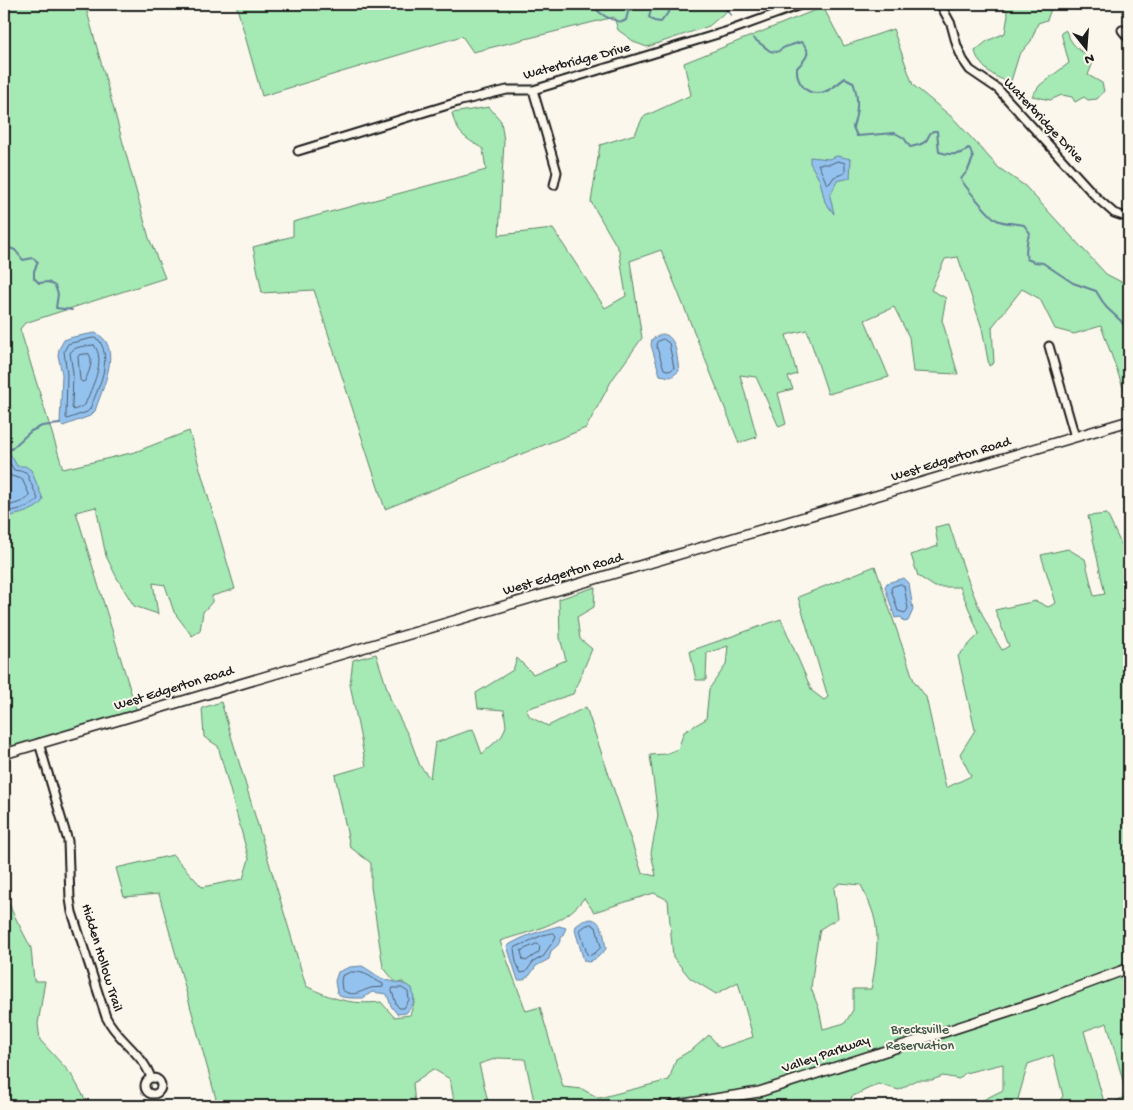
<svg xmlns="http://www.w3.org/2000/svg" width="1133" height="1110" font-family="'Gochi Hand',sans-serif">
<style>
.green{fill:#a5e9b4;stroke:#608268;fill-rule:evenodd}
.water{fill:#94c2ee;stroke:#64809a}
.lines{fill:none;stroke-linecap:round;stroke-linejoin:round}
.shore{stroke:#4c5e70;stroke-width:1}
.stream{stroke:#64809a;stroke-width:2}
.minor-casing{stroke:#1c1c1c;stroke-width:11}
.tertiary-casing{stroke:#1c1c1c;stroke-width:12}
.minor{stroke:#fbf7ec;stroke-width:7}
.tertiary{stroke:#fbf7ec;stroke-width:9}
.labels{text-anchor:middle;dominant-baseline:central;stroke-width:4;stroke-linejoin:round;paint-order:stroke}
.street-label{font-size:14px;fill:#1c1c1c;stroke:#fbf7ec}
.park-label{font-size:14px;fill:#455a4a;stroke:#fbf7ec}
</style>
<rect width="100%" height="100%" fill="#fbf7ec"/>
<filter id="ink" filterUnits="userSpaceOnUse"><feTurbulence type="fractalNoise" baseFrequency=".02" numOctaves="2"/><feDisplacementMap in="SourceGraphic" scale="10" xChannelSelector="R" yChannelSelector="G"/><feConvolveMatrix kernelMatrix="1 2 1 2 8 2 1 2 1" color-interpolation-filters="sRGB"/></filter>
<g filter="url(#ink)">
<!-- green -->
<path class="green" d="M 4,4 L 85,4 L 149,238 L 165,278 L 25,323 L 20,329 L 63,469 L 135,452 L 189,431 L 235,589 L 212,596 L 212,602 L 203,612 L 200,631 L 192,636 L 174,612 L 165,585 L 153,583 L 158,614 L 134,606 L 117,578 L 106,556 L 96,507 L 76,512 L 137,712 L 4,749 Z
M 236,4 L 730,4 L 728,10 L 709,26 L 647,47 L 636,43 L 618,30 L 614,17 L 473,52 L 462,36 L 262,96 Z
M 994,4 L 1053,4 L 1047,20 L 1038,23 L 1031,41 L 1019,55 L 1011,81 C 996,81 978,65 975,51 L 987,41 L 1005,33 L 1008,15 L 1006,9 Z
M 823,7 L 844,46 L 893,29 L 913,85 L 953,118 L 999,168 L 1025,186 L 1106,274 L 1129,286 L 1129,404 L 1101,326 L 1074,334 L 1055,329 L 1040,299 L 1022,289 L 992,327 L 994,363 L 989,366 L 982,328 L 958,257 L 945,259 L 931,290 L 946,298 L 942,320 L 958,374 L 913,372 L 909,337 L 894,307 L 865,320 L 889,377 L 828,394 L 807,330 L 786,335 L 797,374 L 788,377 L 793,389 L 778,393 L 786,424 L 779,427 L 756,377 L 740,375 L 757,437 L 739,443 L 661,250 L 630,261 L 642,338 L 612,380 L 586,428 L 385,509 L 314,290 L 262,293 L 253,247 L 293,236 L 293,222 L 486,170 L 483,149 C 466,138 457,135 452,113 L 489,107 L 501,121 L 504,141 L 499,235 L 553,229 L 605,308 L 626,296 L 619,250 L 591,202 L 600,145 L 635,134 L 643,117 L 691,95 L 684,63 Z
M 1066,30 C 1070,43 1079,52 1092,57 L 1092,65 L 1088,75 L 1102,83 L 1104,91 L 1097,99 L 1088,100 L 1084,97 L 1075,102 L 1072,97 L 1062,95 L 1050,100 L 1032,96 L 1040,85 L 1069,63 L 1061,33 Z
M 1107,514 L 1121,544 L 1129,551 L 1129,1106 L 1108,1106 L 1127,1095 L 1107,1023 L 1084,1031 L 1105,1106 L 1056,1106 L 1063,1096 L 1053,1055 L 1028,1064 L 1016,1106 L 978,1106 L 977,1103 L 1003,1090 L 1003,1064 L 965,1073 L 959,1079 L 943,1076 L 932,1080 L 916,1080 L 899,1090 L 878,1084 L 851,1097 L 854,1106 L 535,1106 L 525,1059 L 498,1058 L 479,1064 L 489,1106 L 447,1106 L 454,1101 L 450,1079 L 433,1069 L 413,1083 L 415,1106 L 218,1106 L 159,894 L 124,897 L 116,868 L 173,855 L 202,887 L 243,879 L 249,859 L 218,746 L 204,737 L 202,708 L 221,702 L 306,986 C 332,999 351,1005 381,1002 L 394,1017 L 410,1015 L 415,1000 L 403,982 L 396,983 L 383,967 L 371,887 L 371,863 L 350,847 L 335,775 L 366,766 L 350,684 L 353,660 L 376,654 L 391,701 L 410,739 L 420,766 L 430,778 L 435,743 L 473,729 L 482,754 L 502,736 L 506,726 L 504,710 L 478,708 L 476,693 L 513,670 L 517,658 L 533,674 L 566,660 L 560,638 L 559,599 L 595,587 L 594,607 L 577,617 L 580,639 L 592,649 L 573,694 L 526,709 L 530,717 L 548,726 L 586,707 L 642,873 L 656,876 L 651,853 L 658,816 L 650,755 L 665,754 L 678,749 L 684,732 L 706,719 L 709,689 L 726,665 L 728,646 L 707,653 L 706,680 L 696,680 L 690,651 L 781,619 L 812,691 L 824,700 L 828,697 L 798,597 L 875,566 L 914,681 L 926,697 L 946,788 L 971,776 L 960,754 L 975,730 L 958,656 L 979,634 L 960,587 L 935,587 L 918,576 L 911,555 L 938,546 L 935,527 L 949,524 C 963,567 977,612 1002,650 L 1009,646 L 995,610 L 1036,601 L 1048,607 L 1056,603 L 1041,555 L 1068,549 L 1085,559 L 1094,596 L 1105,594 L 1088,516 ZM 840,883 L 861,885 C 867,898 874,911 876,926 C 879,945 875,970 871,989 L 853,989 L 853,1010 L 845,1023 L 823,1029 L 819,1009 L 811,988 L 815,956 L 820,929 L 838,918 L 834,888 ZM 654,893 L 668,900 L 673,957 L 690,978 L 716,994 L 738,982 L 753,1037 L 720,1048 L 709,1035 L 693,1049 L 676,1059 L 669,1080 L 599,1098 L 582,1089 L 563,1087 L 540,1007 L 526,1011 L 500,941 C 530,931 565,925 584,898 L 594,912 Z
M 4,888 L 12,911 L 31,948 L 34,981 L 45,981 L 38,1024 L 40,1040 L 71,1074 L 89,1106 L 4,1106 Z"/>
<!-- water -->
<path class="water" d="M 837,156 L 851,159 L 850,178 L 837,181 L 830,196 L 834,214 L 825,202 L 820,181 L 810,163 L 810,157 L 829,159 Z
M 95,333 C 125,345 101,391 95,411 L 90,416 L 63,426 L 60,424 L 62,374 L 58,355 L 59,349 L 64,340 L 73,337 Z
M 662,334 C 677,335 677,359 679,371 L 671,377 L 660,375 L 651,345 L 652,339 Z
M 4,448 L 7,448 L 17,466 L 25,466 L 31,470 L 43,499 C 41,510 14,516 4,517 Z
M 904,578 L 909,583 L 913,610 L 908,621 L 904,622 L 901,617 L 895,618 L 885,587 L 887,583 Z
M 591,919 C 604,921 604,938 606,949 L 598,957 L 589,962 L 584,961 L 575,930 L 576,926 L 583,921 Z
M 559,926 L 566,928 L 558,945 L 551,951 L 549,959 L 536,966 L 530,975 L 523,980 L 518,980 L 507,946 C 523,936 540,931 559,926 Z
M 362,966 C 368,969 373,973 379,977 C 390,983 401,981 412,988 C 415,1001 415,1004 406,1013 L 397,1014 L 391,1006 L 387,994 L 372,992 L 363,998 L 351,998 L 342,997 L 337,993 L 335,981 L 338,972 L 350,967 Z"/>
<g class="lines">
<!-- shore -->
<path class="shore" d="M 838,161 L 845,163 L 845,173 L 834,177 L 830,183 L 827,184 L 818,164 L 830,164 Z
M 94,338 L 99,340 C 113,361 98,388 90,409 L 87,412 L 67,419 L 66,417 L 67,374 L 64,351 L 68,344 Z
M 663,339 L 669,343 L 674,368 L 670,371 L 664,369 L 656,345 L 657,342 Z
M 94,345 C 107,361 91,388 85,405 L 74,410 L 72,408 L 73,373 L 70,353 C 74,346 86,346 94,345 Z
M 89,354 C 94,362 89,371 85,381 L 82,382 L 80,380 L 78,357 L 79,355 Z
M 4,453 L 14,470 L 26,472 L 38,499 C 31,507 15,511 4,512
M 4,467 L 11,476 L 22,479 L 30,496 C 24,502 13,505 4,506
M 901,584 L 904,586 L 908,609 L 905,613 L 898,611 L 891,589 L 892,587 Z
M 591,924 L 596,927 L 601,947 L 595,953 L 589,956 L 587,954 L 580,930 L 585,926 Z
M 554,933 L 556,936 C 553,944 547,948 544,956 L 533,962 L 526,972 L 521,973 L 516,962 L 514,948 L 543,935 Z
M 537,944 L 540,946 L 539,952 L 526,961 L 523,960 L 521,951 Z
M 351,972 C 367,971 370,978 383,984 L 383,987 C 379,988 375,987 371,988 C 360,991 354,998 342,990 L 341,982 L 342,976 Z
M 393,988 L 402,988 L 408,992 L 409,1000 L 404,1008 L 399,1008 L 396,1004 L 392,991 Z"/>
<!-- stream -->
<path class="stream" d="M 592,4 C 600,15 608,19 622,22 L 626,20 L 630,4
M 653,4 L 649,17 L 654,21 L 661,22 L 670,10 L 671,4
M 688,4 L 703,5 L 708,4
M 722,4 L 731,15
M 753,38 L 770,51 L 777,52 L 785,47 L 801,42 C 813,51 806,59 797,68 C 796,83 807,97 824,92 C 831,90 839,83 845,78 L 853,82 C 859,98 858,111 853,127 L 857,136 L 895,133 L 904,138 L 910,147 C 915,146 922,145 926,141 C 929,137 928,134 933,131 L 937,131 L 939,152 C 949,155 961,156 968,148 L 970,149 L 973,158 L 968,170 L 961,179 C 963,184 991,218 997,220 C 1005,224 1015,223 1024,225 L 1030,233 C 1027,237 1025,254 1027,259 L 1034,262 L 1043,263 L 1073,283 L 1096,291 L 1106,307 L 1121,321 L 1129,333
M 4,228 L 8,233 L 6,235 L 7,247 L 15,250 L 23,260 L 33,258 L 38,262 L 34,271 L 34,278 L 39,283 L 48,282 L 55,286 L 58,294 L 56,308 L 72,310
M 9,451 L 31,431 L 42,426 L 60,424"/>
<defs>
<path id="minor" d="M 940,4 L 951,24 L 957,46 L 963,60 L 970,70 L 998,89 L 1097,198 L 1114,213 L 1129,218
M 1122,30 L 1129,39
M 533,90 L 557,172 L 554,185
M 298,151 L 461,101 L 507,90 L 533,90 L 731,30 L 803,4
M 1049,346 L 1075,437
M 39,743 L 68,841 L 70,899 L 72,912 L 106,1017 C 117,1040 143,1053 151,1078
M145 1086a8 8 0 1 1 16 0a8 8 0 1 1-16 0Z"/>
<path id="tertiary" d="M 4,754 L 1129,421
M 671,1106 L 759,1092 L 1046,999 L 1129,968"/>
</defs>
<!-- minor casing -->
<use href="#minor" class="minor-casing"/>
<!-- tertiary casing -->
<use href="#tertiary" class="tertiary-casing"/>
<!-- minor -->
<use href="#minor" class="minor"/>
<!-- tertiary -->
<use href="#tertiary" class="tertiary"/>
</g>
</g>
<g class="labels">
<!-- street labels -->
<g class="street-label">
<text transform="translate(577 62) rotate(-15)">Waterbridge Drive</text>
<text transform="translate(1043 121) rotate(47)">Waterbridge Drive</text>
<text transform="translate(951 460) rotate(-17)">West Edgerton Road</text>
<text transform="translate(563 575) rotate(-16)">West Edgerton Road</text>
<text transform="translate(174 689) rotate(-17)">West Edgerton Road</text>
<text transform="translate(101 958) rotate(73)">Hidden Hollow Trail</text>
<text transform="translate(826 1055) rotate(-19)">Valley Parkway</text>
</g>
<!-- park labels -->
<g class="park-label">
<text x="920" y="1030">Brecksville<tspan x="920" dy="16">Reservation</tspan></text>
</g>
</g>
<!-- margin -->
<rect width="1133" height="1110" fill="none" stroke="#fbf7ec" stroke-width="20"/>
<rect x="10" y="10" width="1113" height="1090" fill="none" stroke="#1c1c1c" stroke-width="2" filter="url(#ink)"/>
<!-- north arrow -->
<g transform="translate(1086 48) rotate(163)" stroke="#fbf7ec" stroke-width="4" paint-order="stroke">
<path d="M0-4L9 19L0 12L-9 19Z" fill="#1c1c1c"/>
<text y="-8" font-size="14" font-weight="bold" text-anchor="middle" fill="#1c1c1c">N</text>
</g>
</svg>
